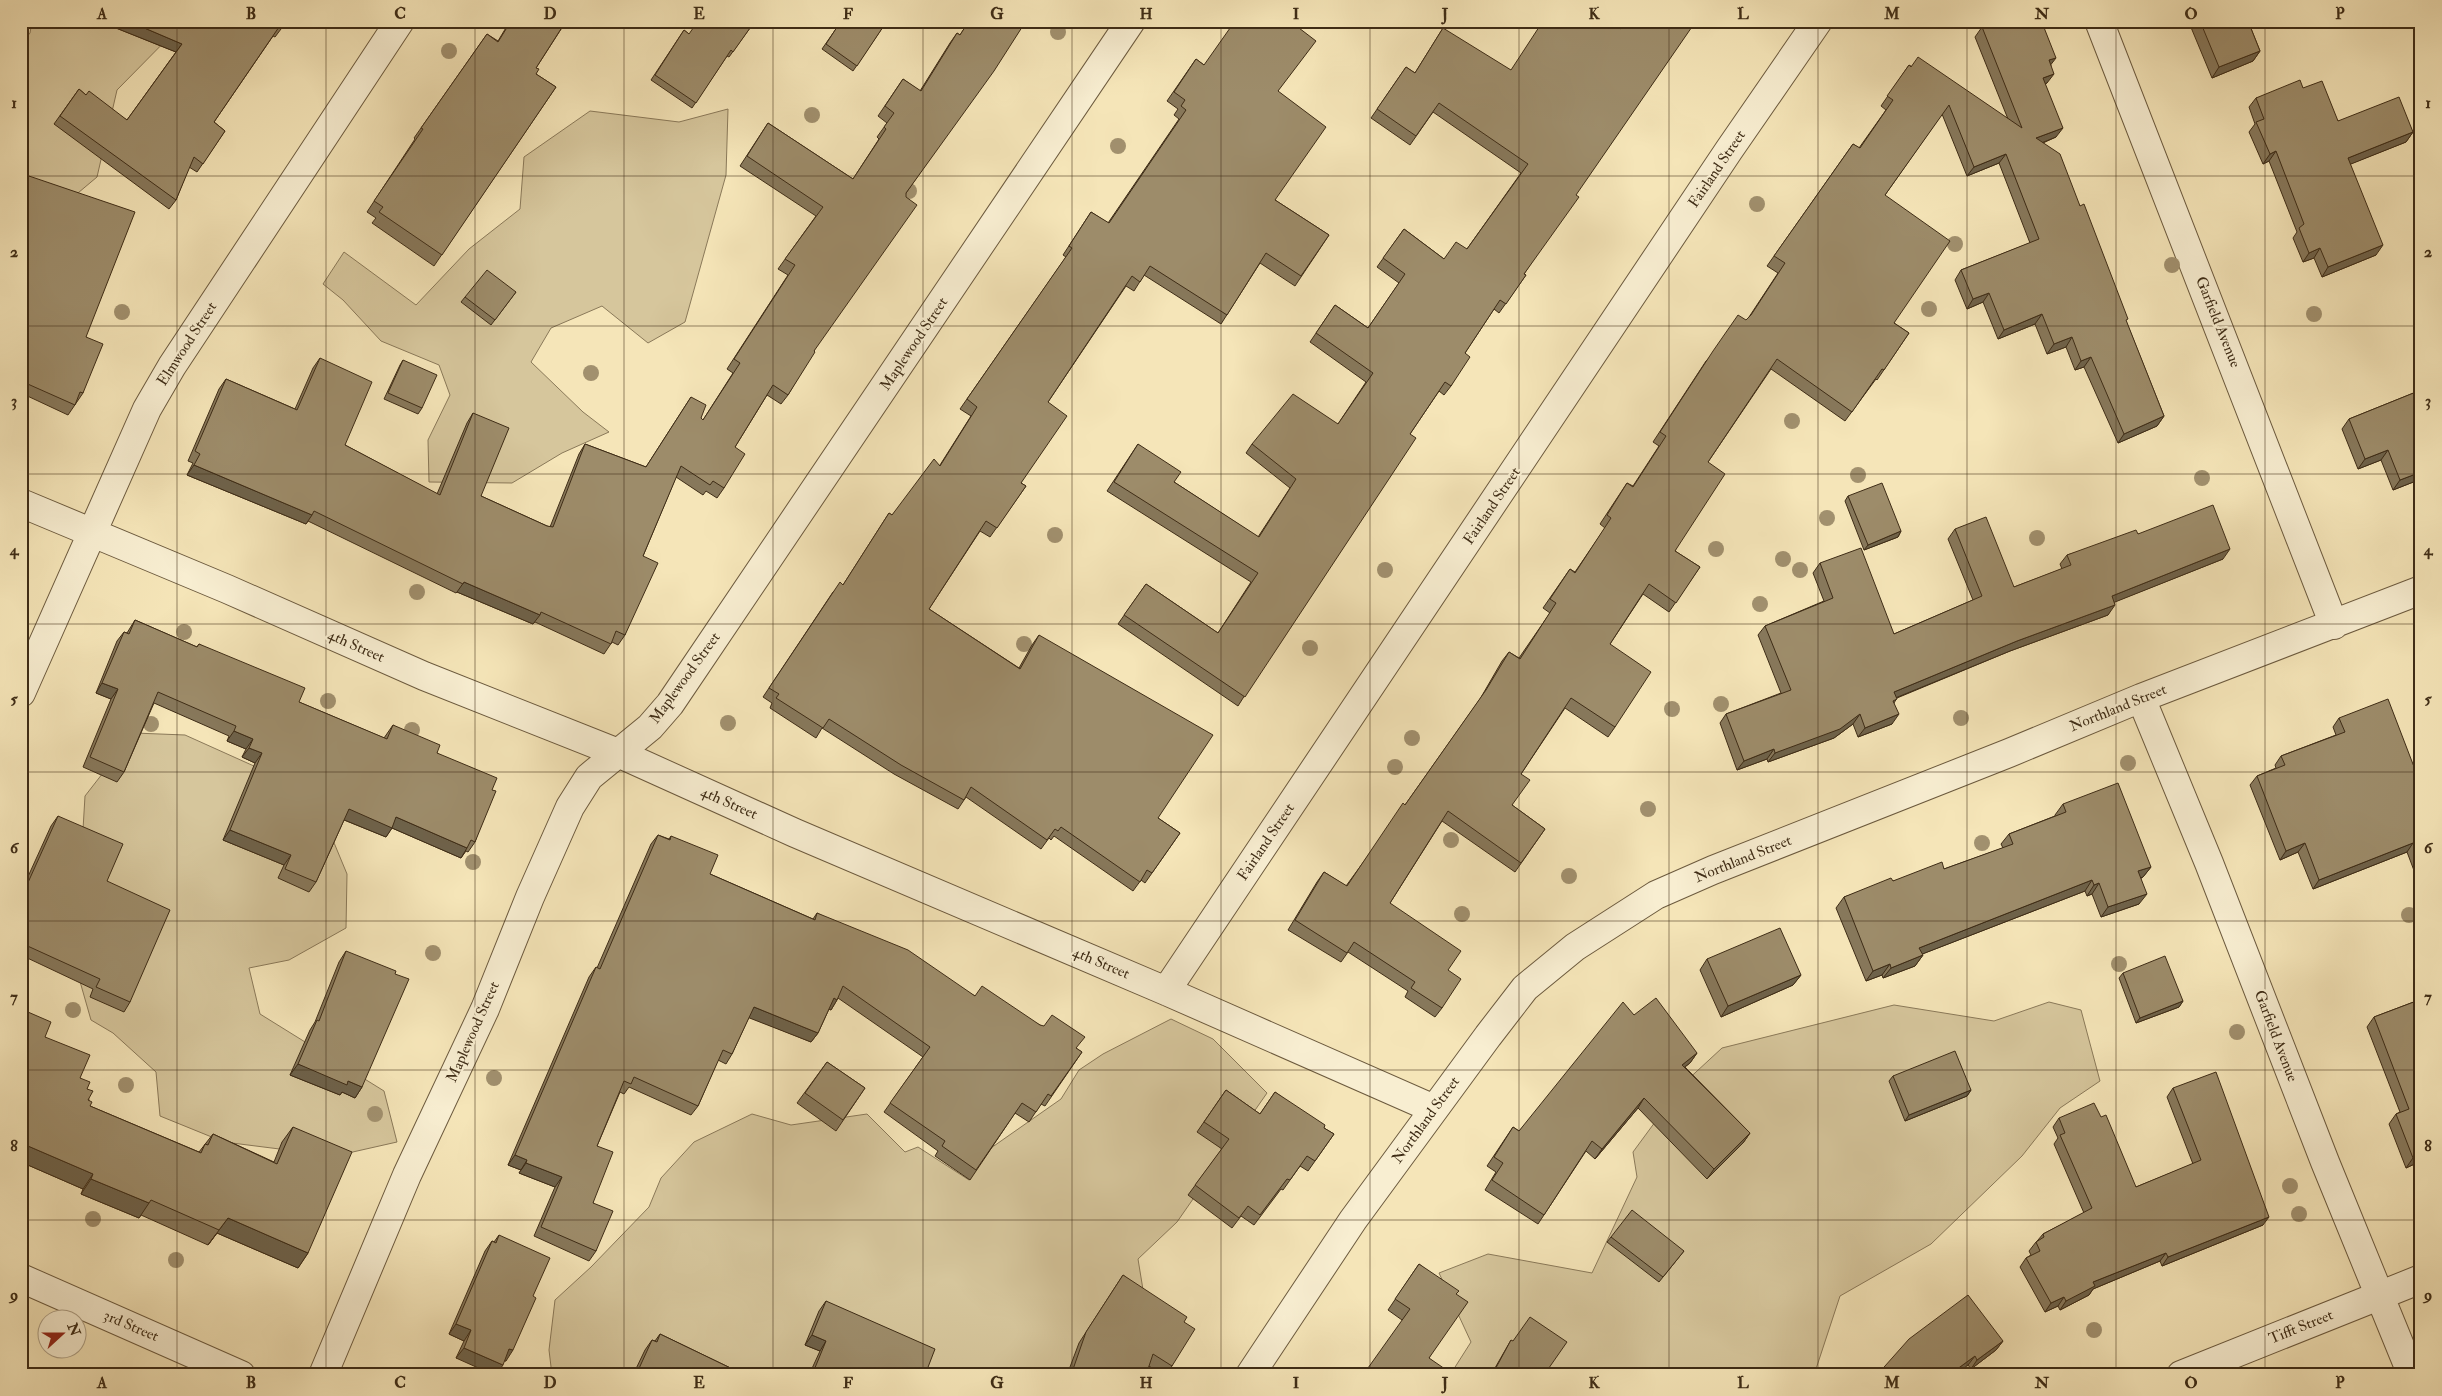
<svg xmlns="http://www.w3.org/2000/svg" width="2442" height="1396" font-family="'IM FELL Double Pica',serif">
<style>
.green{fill:#d6c69c;stroke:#8a7959}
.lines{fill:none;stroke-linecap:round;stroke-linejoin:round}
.street-casing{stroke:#6c5a3e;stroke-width:30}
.street{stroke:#f8eed1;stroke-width:28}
.tree{fill:#a1906e}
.wall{fill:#87785b;stroke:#3e2c16}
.shaded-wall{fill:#6e624a;stroke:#3e2c16}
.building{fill:#9d8c6a;stroke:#3e2c16}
.grid{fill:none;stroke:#3e2c16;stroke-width:1;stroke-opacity:0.55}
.labels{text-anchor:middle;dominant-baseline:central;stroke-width:4.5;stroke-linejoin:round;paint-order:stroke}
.street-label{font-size:15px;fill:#3e2c16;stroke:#f8eed1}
.neatline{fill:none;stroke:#3e2c16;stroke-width:2}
.grid-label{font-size:16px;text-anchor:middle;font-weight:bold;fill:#3e2c16}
</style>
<rect width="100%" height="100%" fill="#f5e5b8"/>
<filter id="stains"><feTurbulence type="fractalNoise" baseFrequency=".004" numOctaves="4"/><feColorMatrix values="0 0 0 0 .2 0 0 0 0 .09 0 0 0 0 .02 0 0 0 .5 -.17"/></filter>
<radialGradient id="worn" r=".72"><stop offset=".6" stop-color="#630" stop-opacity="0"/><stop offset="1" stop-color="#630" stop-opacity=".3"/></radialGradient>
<!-- green -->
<path class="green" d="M 32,21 L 185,21 L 117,90 L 97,177 L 72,198 L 21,219 L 21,44 L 30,33 Z
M 728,109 L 726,175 L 685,322 L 648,343 L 602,306 L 551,328 L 531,362 L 583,412 L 609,432 L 562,453 L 512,483 L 429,482 L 428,440 L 450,395 L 439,365 L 381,341 L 343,300 L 323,284 L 344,252 L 416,305 L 469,249 L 520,209 L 524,157 L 590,111 L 679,122 Z
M 134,733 L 185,735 L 265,771 L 320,809 L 347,874 L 346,928 L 289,960 L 249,968 L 260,1014 L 384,1091 L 397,1142 L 335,1156 L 224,1142 L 160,1116 L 156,1072 L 113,1033 L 91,1020 L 75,964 L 85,796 Z
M 2049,1002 L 2081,1010 L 2100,1081 L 2060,1108 L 2022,1156 L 1931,1244 L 1840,1296 L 1814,1375 L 1450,1375 L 1471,1342 L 1439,1273 L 1488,1254 L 1592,1273 L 1637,1177 L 1633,1152 L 1683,1084 L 1722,1048 L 1894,1005 L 1994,1021 Z
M 1171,1019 L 1213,1039 L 1267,1093 L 1177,1222 L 1138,1259 L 1157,1375 L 882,1375 L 874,1370 L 797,1368 L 791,1375 L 552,1375 L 549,1350 L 555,1300 L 591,1267 L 649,1207 L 661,1178 L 694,1142 L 752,1114 L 791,1125 L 867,1114 L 905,1152 L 918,1147 L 969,1180 L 991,1148 L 1061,1099 L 1079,1070 L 1103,1054 Z"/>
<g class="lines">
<defs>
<path id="street" d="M 2099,21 L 2334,625
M 21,503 L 227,589 L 424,676 L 618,753 L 795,833 L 1166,991 L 1434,1109
M 21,693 L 147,409 L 172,366 L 400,21
M 2141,698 L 2209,863 L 2325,1162 L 2412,1375
M 1166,991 L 1729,150 L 1818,21
M 21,1278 L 241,1375
M 323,1375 L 407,1175 L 485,1009 L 530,897 L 570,807 L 589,777 L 650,727 L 670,704 L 1131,21
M 1250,1375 L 1353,1220 L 1488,1036 L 1525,988 L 1575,947 L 1656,895 L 1713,870 L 2009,753 L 2141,698 L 2421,590
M 2181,1375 L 2421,1279"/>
</defs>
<!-- street casing -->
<use href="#street" class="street-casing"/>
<!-- street -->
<use href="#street" class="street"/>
</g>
<!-- trees -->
<g class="tree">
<circle cx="1058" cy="32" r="8"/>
<circle cx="449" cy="51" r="8"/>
<circle cx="812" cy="115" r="8"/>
<circle cx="1118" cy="146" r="8"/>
<circle cx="909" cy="191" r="8"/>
<circle cx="1757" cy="204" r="8"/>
<circle cx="1955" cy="244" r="8"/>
<circle cx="2172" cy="265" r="8"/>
<circle cx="1929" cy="309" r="8"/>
<circle cx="122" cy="312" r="8"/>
<circle cx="2314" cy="314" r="8"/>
<circle cx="591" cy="373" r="8"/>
<circle cx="1792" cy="421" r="8"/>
<circle cx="1858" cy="475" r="8"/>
<circle cx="2202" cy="478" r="8"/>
<circle cx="1827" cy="518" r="8"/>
<circle cx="1055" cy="535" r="8"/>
<circle cx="2037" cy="538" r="8"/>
<circle cx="1716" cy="549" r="8"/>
<circle cx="1783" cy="559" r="8"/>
<circle cx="1385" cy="570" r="8"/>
<circle cx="1800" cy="570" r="8"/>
<circle cx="417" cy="592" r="8"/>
<circle cx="1760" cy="604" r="8"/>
<circle cx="184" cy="632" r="8"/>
<circle cx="1024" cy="644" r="8"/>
<circle cx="1310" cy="648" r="8"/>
<circle cx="328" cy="701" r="8"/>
<circle cx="1721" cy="704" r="8"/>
<circle cx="1672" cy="709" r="8"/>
<circle cx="1961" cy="718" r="8"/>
<circle cx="728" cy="723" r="8"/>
<circle cx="151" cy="724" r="8"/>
<circle cx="412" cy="730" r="8"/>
<circle cx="1412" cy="738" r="8"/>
<circle cx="2128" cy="763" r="8"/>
<circle cx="1395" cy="767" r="8"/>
<circle cx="1648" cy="809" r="8"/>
<circle cx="1451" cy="840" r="8"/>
<circle cx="1982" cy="843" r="8"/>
<circle cx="473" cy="862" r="8"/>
<circle cx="1569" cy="876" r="8"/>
<circle cx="1462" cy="914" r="8"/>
<circle cx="2409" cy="915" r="8"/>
<circle cx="433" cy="953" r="8"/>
<circle cx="2119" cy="964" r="8"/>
<circle cx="73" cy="1010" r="8"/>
<circle cx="2237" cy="1032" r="8"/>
<circle cx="494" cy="1078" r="8"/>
<circle cx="126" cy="1085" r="8"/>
<circle cx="375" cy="1114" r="8"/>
<circle cx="2290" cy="1186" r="8"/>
<circle cx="2299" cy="1214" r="8"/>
<circle cx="93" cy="1219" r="8"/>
<circle cx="176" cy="1260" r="8"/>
<circle cx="2094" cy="1330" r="8"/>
</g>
<!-- wall -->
<path class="wall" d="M 113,21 L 287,21 L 275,37 L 273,36 L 214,122 L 225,131 L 197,172 L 189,167 L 176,200 L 169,209 L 54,124 L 79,89 L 86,95 L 127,120 L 176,52 L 111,26 Z
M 510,21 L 577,21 L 573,27 L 565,23 L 536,68 L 536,74 L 556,87 L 434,266 L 372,223 L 376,218 L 367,212 L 415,139 L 414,138 L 487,34 L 498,41 Z
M 755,21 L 729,57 L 727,56 L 692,108 L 651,80 L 684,30 L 689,34 Z
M 837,21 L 887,21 L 853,71 L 822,49 L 838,26 L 835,24 Z
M 969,21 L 1026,21 L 906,193 L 788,395 L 781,404 L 767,395 L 735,447 L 724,488 L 717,498 L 706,491 L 703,495 L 676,477 L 643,556 L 625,635 L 618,645 L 612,642 L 604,654 L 535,622 L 533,624 L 457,592 L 456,593 L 308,521 L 306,524 L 187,475 L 193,463 L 188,461 L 219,389 L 226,379 L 295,409 L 313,368 L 320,358 L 345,445 L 437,494 L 467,423 L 473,413 L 481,496 L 547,526 L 550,527 L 579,454 L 585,444 L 646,467 L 691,397 L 701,418 L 703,420 L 733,373 L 727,369 L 788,275 L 778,269 L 816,216 L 740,166 L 768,123 L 853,179 L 879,139 L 877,137 L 887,123 L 878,116 L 903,79 L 920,91 L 950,43 L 957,33 L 960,35 Z
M 2184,21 L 2248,21 L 2260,51 L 2253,61 L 2212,78 L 2190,25 L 2186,27 Z
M 1982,27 L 2051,65 L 2047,83 L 2045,84 L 2056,137 L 2043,143 L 2080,206 L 2164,416 L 2157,426 L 2118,443 L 2084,367 L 2075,370 L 2066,347 L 2047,354 L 2035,324 L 1998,339 L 1983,302 L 1967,309 L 1955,280 L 1961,270 L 2030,243 L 1999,163 L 1967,176 L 1942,114 L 1885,195 L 1894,323 L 1909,333 L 1877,380 L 1876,379 L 1845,421 L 1771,369 L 1708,462 L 1675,551 L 1700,567 L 1669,612 L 1643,594 L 1610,644 L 1615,727 L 1608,737 L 1565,708 L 1521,774 L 1512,805 L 1545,829 L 1515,872 L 1442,821 L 1390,903 L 1448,970 L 1442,1008 L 1435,1017 L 1405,997 L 1408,991 L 1348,952 L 1341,962 L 1288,930 L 1317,882 L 1324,872 L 1346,886 L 1405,805 L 1480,699 L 1502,661 L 1509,652 L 1519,658 L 1550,613 L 1543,608 L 1570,569 L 1575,572 L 1605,528 L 1600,524 L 1627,483 L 1633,486 L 1659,446 L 1653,442 L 1706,361 L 1749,317 L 1778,273 L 1767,266 L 1853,144 L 1859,148 L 1886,110 L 1881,106 L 1909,65 L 2008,119 L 1975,37 Z
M 1299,28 L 1278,91 L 1275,200 L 1329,235 L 1295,286 L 1260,263 L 1221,324 L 1144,275 L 1134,291 L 1126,286 L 1048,402 L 1021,483 L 1026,486 L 990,537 L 980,531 L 929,609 L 1019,668 L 1032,645 L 1039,635 L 1158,818 L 1180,833 L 1145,883 L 1141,880 L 1133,891 L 1054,836 L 1051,840 L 1049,838 L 1041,849 L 966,797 L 958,809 L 894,774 L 822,728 L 816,738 L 770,708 L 772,703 L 763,697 L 833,592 L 843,585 L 889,513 L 892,515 L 940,465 L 971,416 L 960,409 L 1066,257 L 1063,255 L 1091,212 L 1108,223 L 1179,119 L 1174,115 L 1178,109 L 1167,101 L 1196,59 L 1204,65 Z
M 1443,28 L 1576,195 L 1524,274 L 1526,275 L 1499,313 L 1494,309 L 1465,353 L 1451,386 L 1444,395 L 1439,391 L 1410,434 L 1238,706 L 1118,624 L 1146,584 L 1218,633 L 1251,582 L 1107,491 L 1138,444 L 1174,482 L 1258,537 L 1290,488 L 1246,453 L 1252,444 L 1338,424 L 1366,382 L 1310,342 L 1335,305 L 1368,328 L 1399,283 L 1377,267 L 1404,229 L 1444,259 L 1467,249 L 1521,173 L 1433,112 L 1410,145 L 1371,118 L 1406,67 L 1415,73 Z
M 2303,88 L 2338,121 L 2413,132 L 2406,142 L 2350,164 L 2376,255 L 2322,277 L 2314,258 L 2303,262 L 2293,238 L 2297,232 L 2269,161 L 2263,164 L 2249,132 L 2255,124 L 2249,107 L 2256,98 Z
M 29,176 L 86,337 L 83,393 L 68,415 L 21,393 L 21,189 L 22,185 Z
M 516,292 L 491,325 L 461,302 L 465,297 Z
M 403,360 L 422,408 L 418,414 L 384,399 L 400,365 Z
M 2421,390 L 2421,479 L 2393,490 L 2381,460 L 2358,469 L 2342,429 L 2349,419 Z
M 1848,496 L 1901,531 L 1898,537 L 1864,550 L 1845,501 Z
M 1955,529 L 2014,587 L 2062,569 L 2060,564 L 2067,555 L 2138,534 L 2223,559 L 2114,602 L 2108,615 L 2010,651 L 1897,698 L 1894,703 L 1892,724 L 1858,737 L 1853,724 L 1834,738 L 1768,762 L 1767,759 L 1737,770 L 1720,723 L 1726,714 L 1781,693 L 1758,635 L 1765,626 L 1824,601 L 1813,573 L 1820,563 L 1894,634 L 1973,600 L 1948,539 Z
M 135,620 L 197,647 L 199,644 L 299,702 L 384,738 L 393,725 L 437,753 L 492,790 L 475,842 L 468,852 L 466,851 L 461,858 L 392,828 L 386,837 L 344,820 L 316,882 L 309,892 L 278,878 L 284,865 L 223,840 L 255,763 L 242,757 L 246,749 L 227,741 L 229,736 L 154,703 L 124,772 L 117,782 L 83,767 L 111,699 L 96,693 L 117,641 L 124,632 L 127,633 Z
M 2339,718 L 2421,785 L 2421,889 L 2407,852 L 2313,889 L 2298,852 L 2280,860 L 2250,785 L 2257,776 L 2276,768 L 2275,765 L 2281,756 L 2336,735 L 2333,727 Z
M 2063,804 L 2151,867 L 2143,877 L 2141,878 L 2139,904 L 2101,917 L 2092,894 L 2087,896 L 2085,891 L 1922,954 L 1923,955 L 1915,966 L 1883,978 L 1882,975 L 1866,981 L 1836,908 L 1844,897 L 1893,881 L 1944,869 L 2003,848 L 2001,844 L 2009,834 L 2055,816 L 2055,815 Z
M 58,816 L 107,881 L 130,1002 L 124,1012 L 90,997 L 93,989 L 21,955 L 21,892 L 51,826 Z
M 658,835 L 669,839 L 671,836 L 710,874 L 813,919 L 817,913 L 975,996 L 1040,1025 L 1082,1052 L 1045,1106 L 1041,1104 L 1029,1122 L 1015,1113 L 970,1180 L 935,1156 L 938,1151 L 884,1112 L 923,1057 L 838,998 L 831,1010 L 829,1009 L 818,1033 L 811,1042 L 749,1017 L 732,1054 L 726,1064 L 718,1060 L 698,1106 L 691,1115 L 629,1087 L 624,1094 L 620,1092 L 597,1146 L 593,1203 L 596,1251 L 589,1261 L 534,1236 L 555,1187 L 519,1173 L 521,1170 L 508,1165 L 589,977 L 596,967 L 597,968 L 651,844 Z
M 346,951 L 362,1087 L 355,1098 L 342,1092 L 340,1095 L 290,1075 L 310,1030 L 315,1022 L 339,962 Z
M 1707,959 L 1801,975 L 1793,985 L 1721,1017 L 1700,970 Z
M 2123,973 L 2183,1001 L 2179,1007 L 2136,1023 L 2119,978 Z
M 2419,1000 L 2421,1161 L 2406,1168 L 2389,1124 L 2396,1114 L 2400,1112 L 2367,1027 L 2374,1017 Z
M 21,1009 L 80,1078 L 87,1089 L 90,1106 L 199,1152 L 213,1134 L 274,1162 L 282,1142 L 293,1127 L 308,1253 L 298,1268 L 217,1233 L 208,1245 L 141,1215 L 139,1218 L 81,1194 L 83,1189 L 21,1162 Z
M 1634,1015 L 1697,1053 L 1690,1063 L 1685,1067 L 1750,1133 L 1743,1143 L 1707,1179 L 1638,1108 L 1595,1159 L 1586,1151 L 1538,1224 L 1485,1190 L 1496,1172 L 1487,1166 L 1513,1127 L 1519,1131 Z
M 827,1062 L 865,1088 L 836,1131 L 797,1103 Z
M 1893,1076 L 1971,1090 L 1967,1096 L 1905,1121 L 1889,1081 Z
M 2173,1088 L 2263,1225 L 2162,1266 L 2160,1261 L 2093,1289 L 2089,1295 L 2060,1310 L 2058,1306 L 2045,1312 L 2020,1267 L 2026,1258 L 2031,1255 L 2029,1251 L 2036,1242 L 2038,1240 L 2043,1234 L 2084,1213 L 2054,1144 L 2058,1138 L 2053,1127 L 2059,1118 L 2136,1187 L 2193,1164 L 2167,1097 Z
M 1226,1090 L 1260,1114 L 1275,1092 L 1324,1128 L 1334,1134 L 1308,1171 L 1300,1166 L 1283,1190 L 1281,1189 L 1254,1225 L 1241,1216 L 1232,1228 L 1188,1195 L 1222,1149 L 1197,1132 Z
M 499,1235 L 506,1361 L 456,1358 L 464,1341 L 449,1334 L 485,1251 L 492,1241 L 494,1242 Z
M 1611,1237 L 1684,1251 L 1659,1282 L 1607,1242 Z
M 1419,1264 L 1456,1295 L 1429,1358 L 1402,1320 L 1388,1310 Z
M 1123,1275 L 1184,1322 L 1172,1366 L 1165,1375 L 1162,1375 L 1149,1366 L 1146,1375 L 1067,1375 L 1079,1343 Z
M 826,1301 L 925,1375 L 809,1375 L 820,1351 L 805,1345 L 819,1311 Z
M 660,1334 L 745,1375 L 633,1375 L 645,1350 L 652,1340 L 655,1341 Z
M 1511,1340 L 1544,1375 L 1491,1375 Z
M 2003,1341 L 1996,1350 L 1971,1369 L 1968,1365 L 1877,1375 Z"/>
<!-- shaded-wall -->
<path class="shaded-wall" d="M 114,21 L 128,21 L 182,44 L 176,52 L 111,26 Z
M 2190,21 L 2193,21 L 2190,25 L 2186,27 Z
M 2260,51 L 2253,61 L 2212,78 L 2219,67 Z
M 2056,58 L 2049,67 L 2049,60 Z
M 2054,74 L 2047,83 L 2036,88 L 2043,78 Z
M 2063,128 L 2056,137 L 2029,148 L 2036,138 Z
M 2413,132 L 2406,142 L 2341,168 L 2348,158 Z
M 2276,151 L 2269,161 L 2263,164 L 2270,154 Z
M 2006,154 L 1999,163 L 1967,176 L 1974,167 Z
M 2383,245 L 2376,255 L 2322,277 L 2328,267 Z
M 2320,248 L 2314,258 L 2303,262 L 2309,253 Z
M 1989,293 L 1983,302 L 1967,309 L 1973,299 Z
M 2042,314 L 2035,324 L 1998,339 L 2004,330 Z
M 2072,337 L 2066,347 L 2047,354 L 2054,344 Z
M 2091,357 L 2084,367 L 2075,370 L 2081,361 Z
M 2164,416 L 2157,426 L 2118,443 L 2124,434 Z
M 2388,450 L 2381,460 L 2358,469 L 2365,459 Z
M 194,465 L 312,515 L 306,524 L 187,475 Z
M 2421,472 L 2421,479 L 2393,490 L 2400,480 Z
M 1901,531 L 1898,537 L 1864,550 L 1868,545 Z
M 2230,549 L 2223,559 L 2105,606 L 2112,596 Z
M 464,582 L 540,615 L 533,624 L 457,592 Z
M 2115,605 L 2108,615 L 2010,651 L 1888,701 L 1894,692 L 2017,641 Z
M 102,683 L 118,689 L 111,699 L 96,693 Z
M 1860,714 L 1853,724 L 1834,738 L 1768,762 L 1775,753 Z
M 1899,714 L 1892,724 L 1858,737 L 1865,728 Z
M 234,731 L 253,739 L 246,749 L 227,741 Z
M 249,748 L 262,753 L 255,763 L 242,757 Z
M 1774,749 L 1767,759 L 1737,770 L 1744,761 Z
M 349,809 L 396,817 L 467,848 L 461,858 L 392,828 L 386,837 L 342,819 Z
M 230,830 L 291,855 L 284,865 L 223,840 Z
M 2305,843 L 2298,852 L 2280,860 L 2286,851 Z
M 2413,843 L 2407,852 L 2313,889 L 2319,880 Z
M 2151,867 L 2143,877 L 2131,882 L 2138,871 Z
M 2092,880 L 2085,891 L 1912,958 L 1919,948 Z
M 2099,883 L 2092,894 L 2087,896 L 2094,885 Z
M 2147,894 L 2139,904 L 2101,917 L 2108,907 Z
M 1923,955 L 1915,966 L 1883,978 L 1891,968 Z
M 1890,964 L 1882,975 L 1866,981 L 1873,971 Z
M 1801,975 L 1793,985 L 1721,1017 L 1728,1006 Z
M 834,998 L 837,1000 L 831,1010 L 827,1008 Z
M 2183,1001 L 2179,1007 L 2136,1023 L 2140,1018 Z
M 754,1007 L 818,1033 L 811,1042 L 747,1017 Z
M 1697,1053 L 1690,1063 L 1675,1074 L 1682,1065 Z
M 298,1064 L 348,1081 L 362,1087 L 355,1098 L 342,1092 L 340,1095 L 290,1075 Z
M 1971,1090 L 1967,1096 L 1905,1121 L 1909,1115 Z
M 1644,1098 L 1638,1108 L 1595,1159 L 1602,1149 Z
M 1750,1133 L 1743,1143 L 1707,1179 L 1714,1169 Z
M 21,1143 L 93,1174 L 83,1189 L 21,1162 Z
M 515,1155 L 527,1160 L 521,1170 L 508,1165 Z
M 2421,1155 L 2421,1161 L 2406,1168 L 2413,1158 Z
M 526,1163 L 562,1177 L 555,1187 L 519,1173 Z
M 91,1179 L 149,1203 L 139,1218 L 81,1194 Z
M 2269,1217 L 2263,1225 L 2162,1266 L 2168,1257 Z
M 228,1218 L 308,1253 L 298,1268 L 217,1233 L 208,1245 Z
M 2166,1253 L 2160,1261 L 2093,1289 L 2089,1295 L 2060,1310 L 2066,1301 L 2093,1282 Z
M 2064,1297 L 2058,1306 L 2045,1312 L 2051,1303 Z
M 456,1324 L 471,1330 L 464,1341 L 449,1334 Z
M 812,1335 L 826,1341 L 820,1351 L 805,1345 Z
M 2003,1341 L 1996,1350 L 1971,1369 L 1977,1360 Z
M 464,1348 L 503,1365 L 496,1375 L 494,1375 L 456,1358 Z
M 509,1349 L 513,1350 L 506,1361 L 502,1360 Z
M 1975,1356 L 1968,1365 L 1955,1375 L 1949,1375 Z"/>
<!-- building -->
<path class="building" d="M 128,21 L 286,21 L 281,28 L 279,27 L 214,122 L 225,131 L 203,164 L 194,157 L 176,200 L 60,116 L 79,89 L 86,95 L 89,91 L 127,120 L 182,44 Z
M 511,21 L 566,21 L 536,68 L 539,69 L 536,74 L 556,87 L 442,255 L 379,212 L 383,207 L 374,201 L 423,129 L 421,128 L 487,34 L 498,42 Z
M 698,21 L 755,21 L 733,52 L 731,50 L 696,103 L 655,75 L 684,30 L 689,34 Z
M 841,21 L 887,21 L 857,66 L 826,44 Z
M 969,21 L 1026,21 L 994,71 L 906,193 L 906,197 L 917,205 L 814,351 L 815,352 L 788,395 L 773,385 L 735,447 L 745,454 L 724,488 L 713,481 L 710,485 L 681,466 L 643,556 L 658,563 L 625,635 L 616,631 L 611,644 L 541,612 L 540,615 L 464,582 L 463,584 L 314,511 L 312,515 L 194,465 L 200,454 L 195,451 L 226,379 L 297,410 L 320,358 L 372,382 L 345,445 L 440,495 L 473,413 L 509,428 L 481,496 L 547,526 L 553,527 L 585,444 L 646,467 L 691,397 L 706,405 L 701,418 L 703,420 L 740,363 L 734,359 L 795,265 L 785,259 L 823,207 L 747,156 L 768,123 L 853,179 L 886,129 L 884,127 L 894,113 L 885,106 L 903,79 L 921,91 L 957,33 L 960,35 Z
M 1235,21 L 1303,21 L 1299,28 L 1316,41 L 1278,91 L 1326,127 L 1275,200 L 1329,235 L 1301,276 L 1266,253 L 1227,315 L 1150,266 L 1140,282 L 1132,276 L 1048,402 L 1067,416 L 1021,483 L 1026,486 L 997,528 L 986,521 L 929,609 L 1020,669 L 1039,635 L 1213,735 L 1158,818 L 1180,833 L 1152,873 L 1147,870 L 1140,882 L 1061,827 L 1058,831 L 1055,829 L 1047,840 L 971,787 L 964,800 L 901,765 L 829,719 L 823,728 L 776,698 L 779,694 L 769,688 L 840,582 L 843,585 L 889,513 L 892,515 L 934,459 L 940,466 L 977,407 L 967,399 L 1072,248 L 1069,246 L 1091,212 L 1109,223 L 1186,110 L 1181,106 L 1185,100 L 1174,92 L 1196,59 L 1204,65 Z
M 1543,21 L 1611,21 L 1621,29 L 1626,21 L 1696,21 L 1576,195 L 1579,197 L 1524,274 L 1526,275 L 1506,304 L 1500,300 L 1465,353 L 1470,357 L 1451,386 L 1445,382 L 1410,434 L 1416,438 L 1245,697 L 1124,615 L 1146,584 L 1218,633 L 1258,573 L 1114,482 L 1138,444 L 1181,472 L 1174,482 L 1259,537 L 1296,479 L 1252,444 L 1293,394 L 1338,424 L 1373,373 L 1316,333 L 1335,305 L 1368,328 L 1405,274 L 1383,258 L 1404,229 L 1444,259 L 1456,242 L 1467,249 L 1528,164 L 1439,103 L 1416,136 L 1377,109 L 1406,67 L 1415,73 L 1443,28 L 1511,70 Z
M 1997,21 L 2033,21 L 2036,28 L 2043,25 L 2056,58 L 2049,60 L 2054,74 L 2043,78 L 2063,128 L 2036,138 L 2060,154 L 2080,206 L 2084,204 L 2128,319 L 2126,320 L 2164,416 L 2124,434 L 2091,357 L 2081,361 L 2072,337 L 2054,344 L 2042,314 L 2004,330 L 1989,293 L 1973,299 L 1961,270 L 2039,239 L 2006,154 L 1974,167 L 1949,105 L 1885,195 L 1950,241 L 1894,323 L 1909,333 L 1884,370 L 1882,369 L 1852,412 L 1777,359 L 1708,462 L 1725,474 L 1675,551 L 1700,567 L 1676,603 L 1649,584 L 1610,644 L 1651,672 L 1615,727 L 1571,698 L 1521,774 L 1530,780 L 1512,805 L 1545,829 L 1521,863 L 1448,811 L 1390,903 L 1461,951 L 1448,970 L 1461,979 L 1442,1008 L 1411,988 L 1415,982 L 1354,942 L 1347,953 L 1295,920 L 1324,872 L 1347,886 L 1403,803 L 1405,805 L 1486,690 L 1509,652 L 1520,659 L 1556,603 L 1550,599 L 1570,569 L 1575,573 L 1611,518 L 1607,515 L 1627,483 L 1633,487 L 1666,436 L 1660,432 L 1713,351 L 1738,315 L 1746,320 L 1751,315 L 1785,263 L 1774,256 L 1853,144 L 1860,148 L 1893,100 L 1887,96 L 1909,65 L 1911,67 L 1918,57 L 2022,128 L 1982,27 Z
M 2200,21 L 2248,21 L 2260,51 L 2219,67 Z
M 2300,80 L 2303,88 L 2322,81 L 2338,121 L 2399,97 L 2413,132 L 2348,158 L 2383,245 L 2328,267 L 2320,248 L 2309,253 L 2299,228 L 2304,224 L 2276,151 L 2270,154 L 2256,122 L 2264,119 L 2256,98 Z
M 29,176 L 135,212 L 86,337 L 103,344 L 83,393 L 80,392 L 75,405 L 21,381 L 21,199 Z
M 487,270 L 516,292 L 495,320 L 465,297 Z
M 403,360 L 437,375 L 422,408 L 388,393 Z
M 2421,390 L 2421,472 L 2400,480 L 2388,450 L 2365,459 L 2349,419 Z
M 1882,483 L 1901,531 L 1868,545 L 1848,496 Z
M 2213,505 L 2230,549 L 2112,596 L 2115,605 L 2017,641 L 1894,692 L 1897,699 L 1893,701 L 1899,714 L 1865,728 L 1860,714 L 1840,729 L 1775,753 L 1774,749 L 1744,761 L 1726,714 L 1791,690 L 1765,626 L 1833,598 L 1820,563 L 1861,548 L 1894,634 L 1982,596 L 1955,529 L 1986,517 L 2014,587 L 2071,565 L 2067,555 L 2136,530 L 2138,534 Z
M 135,620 L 197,647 L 199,644 L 305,688 L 299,702 L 387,739 L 393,725 L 440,745 L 437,753 L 497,778 L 492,790 L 496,791 L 475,842 L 471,840 L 467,848 L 396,817 L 392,828 L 349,809 L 316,882 L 285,869 L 291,855 L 230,830 L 262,753 L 249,748 L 253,739 L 234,731 L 236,726 L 158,692 L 124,772 L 90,757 L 118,689 L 102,683 L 124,632 L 129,634 Z
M 2388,699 L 2421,785 L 2421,862 L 2413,843 L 2319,880 L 2305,843 L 2286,851 L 2257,776 L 2285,765 L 2281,756 L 2345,732 L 2339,718 Z
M 2118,783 L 2151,867 L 2138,871 L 2147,894 L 2108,907 L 2099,883 L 2094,885 L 2092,880 L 1919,948 L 1923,955 L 1891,968 L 1890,964 L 1873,971 L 1844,897 L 1891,878 L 1893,881 L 1942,862 L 1944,869 L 2013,844 L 2009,834 L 2066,812 L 2063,804 Z
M 58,816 L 123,844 L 107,881 L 170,910 L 130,1002 L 96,987 L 100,979 L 21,943 L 21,898 Z
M 658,835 L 670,840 L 671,836 L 718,855 L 710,874 L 815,920 L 817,913 L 908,950 L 975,996 L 982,986 L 1040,1025 L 1044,1026 L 1052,1015 L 1085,1037 L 1076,1048 L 1082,1052 L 1051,1096 L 1048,1094 L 1036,1112 L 1022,1103 L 976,1170 L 942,1146 L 945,1141 L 890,1103 L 930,1047 L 843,986 L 837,1000 L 834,998 L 818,1033 L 754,1007 L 732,1054 L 723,1050 L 698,1106 L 634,1077 L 631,1084 L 624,1081 L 597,1146 L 613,1152 L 593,1203 L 613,1211 L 596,1251 L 541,1227 L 562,1177 L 526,1163 L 527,1160 L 515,1155 L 596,967 L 600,969 Z
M 1780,928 L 1801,975 L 1728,1006 L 1707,959 Z
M 346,951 L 396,971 L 395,974 L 409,979 L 362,1087 L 348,1081 L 347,1085 L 298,1064 L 317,1020 L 319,1021 Z
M 2165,956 L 2183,1001 L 2140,1018 L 2123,973 Z
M 1656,998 L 1697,1053 L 1682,1065 L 1750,1133 L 1714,1169 L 1644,1098 L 1602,1149 L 1592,1141 L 1544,1215 L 1492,1180 L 1503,1163 L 1494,1157 L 1513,1127 L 1519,1131 L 1623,1002 L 1634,1015 Z
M 2419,1000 L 2421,1004 L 2421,1155 L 2413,1158 L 2396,1114 L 2409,1109 L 2374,1017 Z
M 21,1009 L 51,1022 L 45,1037 L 90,1055 L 80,1078 L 90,1082 L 87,1089 L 93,1091 L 88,1100 L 92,1102 L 90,1106 L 201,1153 L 205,1144 L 208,1145 L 213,1134 L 277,1164 L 293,1127 L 352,1152 L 308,1253 L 228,1218 L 219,1230 L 151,1200 L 149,1203 L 91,1179 L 93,1174 L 21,1143 Z
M 1955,1051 L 1971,1090 L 1909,1115 L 1893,1076 Z
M 827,1062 L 865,1088 L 843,1120 L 805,1093 Z
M 2216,1072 L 2269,1217 L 2168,1257 L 2166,1253 L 2093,1282 L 2095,1286 L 2066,1301 L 2064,1297 L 2051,1303 L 2026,1258 L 2040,1251 L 2036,1242 L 2044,1237 L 2043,1234 L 2092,1208 L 2060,1135 L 2065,1133 L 2059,1118 L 2094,1103 L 2101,1117 L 2106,1115 L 2136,1187 L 2201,1160 L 2173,1088 Z
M 1226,1090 L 1260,1114 L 1275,1092 L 1325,1125 L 1324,1128 L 1334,1134 L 1315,1161 L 1307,1156 L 1290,1180 L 1287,1179 L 1260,1215 L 1248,1206 L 1239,1218 L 1195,1185 L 1229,1139 L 1204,1122 Z
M 1632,1210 L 1684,1251 L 1663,1277 L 1611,1237 Z
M 499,1235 L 550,1258 L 533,1296 L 536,1298 L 513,1350 L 509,1349 L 503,1365 L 464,1348 L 471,1330 L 456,1324 L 492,1241 L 496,1243 Z
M 1419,1264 L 1459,1291 L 1456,1294 L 1468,1302 L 1429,1358 L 1445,1369 L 1441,1375 L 1363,1375 L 1410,1309 L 1395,1299 Z
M 1123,1275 L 1187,1317 L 1184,1322 L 1195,1329 L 1172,1366 L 1153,1354 L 1146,1375 L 1071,1375 L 1086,1332 Z
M 1968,1295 L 2003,1341 L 1977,1360 L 1975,1356 L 1949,1375 L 1877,1375 L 1909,1339 Z
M 826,1301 L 935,1349 L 925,1375 L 812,1375 L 826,1341 L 812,1335 Z
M 1530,1317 L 1567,1342 L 1544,1375 L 1492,1375 L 1511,1340 L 1513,1341 Z
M 660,1334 L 745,1375 L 636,1375 L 652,1340 L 657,1342 Z"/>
<!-- grid -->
<path class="grid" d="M 177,21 L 177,1375M 326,21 L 326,1375M 475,21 L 475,1375M 624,21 L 624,1375M 773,21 L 773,1375M 923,21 L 923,1375M 1072,21 L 1072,1375M 1221,21 L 1221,1375M 1370,21 L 1370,1375M 1519,21 L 1519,1375M 1669,21 L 1669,1375M 1818,21 L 1818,1375M 1967,21 L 1967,1375M 2116,21 L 2116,1375M 2265,21 L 2265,1375M 21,176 L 2421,176M 21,326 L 2421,326M 21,474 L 2421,474M 21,624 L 2421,624M 21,772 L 2421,772M 21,921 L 2421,921M 21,1070 L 2421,1070M 21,1220 L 2421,1220"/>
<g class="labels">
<!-- street labels -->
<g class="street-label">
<text transform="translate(1717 169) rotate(-56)">Fairland Street</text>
<text transform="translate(2218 322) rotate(68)">Garfield Avenue</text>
<text transform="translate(187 344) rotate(-57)">Elmwood Street</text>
<text transform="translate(914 344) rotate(-56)">Maplewood Street</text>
<text transform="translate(1492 506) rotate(-56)">Fairland Street</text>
<text transform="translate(356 646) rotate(24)">4th Street</text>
<text transform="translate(685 678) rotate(-54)">Maplewood Street</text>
<text transform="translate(2118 708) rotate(-22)">Northland Street</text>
<text transform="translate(729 803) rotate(24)">4th Street</text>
<text transform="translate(1266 842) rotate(-56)">Fairland Street</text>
<text transform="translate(1743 859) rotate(-22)">Northland Street</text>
<text transform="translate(1101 963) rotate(23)">4th Street</text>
<text transform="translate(473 1032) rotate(-66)">Maplewood Street</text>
<text transform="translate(2276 1036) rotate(69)">Garfield Avenue</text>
<text transform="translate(1426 1120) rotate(-54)">Northland Street</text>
<text transform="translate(131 1326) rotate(23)">3rd Street</text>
<text transform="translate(2301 1327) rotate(-22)">Tifft Street</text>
</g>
</g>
<!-- margin -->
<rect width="2442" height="1396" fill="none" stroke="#f5e5b8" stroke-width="55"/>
<!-- north arrow -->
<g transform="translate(62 1334) rotate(69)"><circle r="24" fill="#f8eed1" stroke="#aea086"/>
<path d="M0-4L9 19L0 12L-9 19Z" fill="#8f2418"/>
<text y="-8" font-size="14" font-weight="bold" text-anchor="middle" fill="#3e2c16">N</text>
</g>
<rect x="28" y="28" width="2386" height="1340" class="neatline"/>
<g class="grid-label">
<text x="102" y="19">A</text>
<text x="251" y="19">B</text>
<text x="400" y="19">C</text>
<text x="550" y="19">D</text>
<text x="699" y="19">E</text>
<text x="848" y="19">F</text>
<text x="997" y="19">G</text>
<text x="1146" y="19">H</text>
<text x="1296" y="19">I</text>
<text x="1445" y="19">J</text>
<text x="1594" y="19">K</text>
<text x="1743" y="19">L</text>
<text x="1892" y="19">M</text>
<text x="2042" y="19">N</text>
<text x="2191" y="19">O</text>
<text x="2340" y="19">P</text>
<text x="14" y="108">1</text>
<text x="2428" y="108">1</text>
<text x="14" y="257">2</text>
<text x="2428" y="257">2</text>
<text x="14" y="406">3</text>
<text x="2428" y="406">3</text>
<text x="14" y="555">4</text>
<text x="2428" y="555">4</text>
<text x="14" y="704">5</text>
<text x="2428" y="704">5</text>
<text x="14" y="853">6</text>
<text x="2428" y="853">6</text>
<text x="14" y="1002">7</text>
<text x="2428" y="1002">7</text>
<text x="14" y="1151">8</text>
<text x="2428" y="1151">8</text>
<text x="14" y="1300">9</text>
<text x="2428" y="1300">9</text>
<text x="102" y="1388">A</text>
<text x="251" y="1388">B</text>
<text x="400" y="1388">C</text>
<text x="550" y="1388">D</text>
<text x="699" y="1388">E</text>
<text x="848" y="1388">F</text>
<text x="997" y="1388">G</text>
<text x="1146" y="1388">H</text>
<text x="1296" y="1388">I</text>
<text x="1445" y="1388">J</text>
<text x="1594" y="1388">K</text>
<text x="1743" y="1388">L</text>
<text x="1892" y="1388">M</text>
<text x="2042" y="1388">N</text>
<text x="2191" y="1388">O</text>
<text x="2340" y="1388">P</text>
</g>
<rect width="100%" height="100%" filter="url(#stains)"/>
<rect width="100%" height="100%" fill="url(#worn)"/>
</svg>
